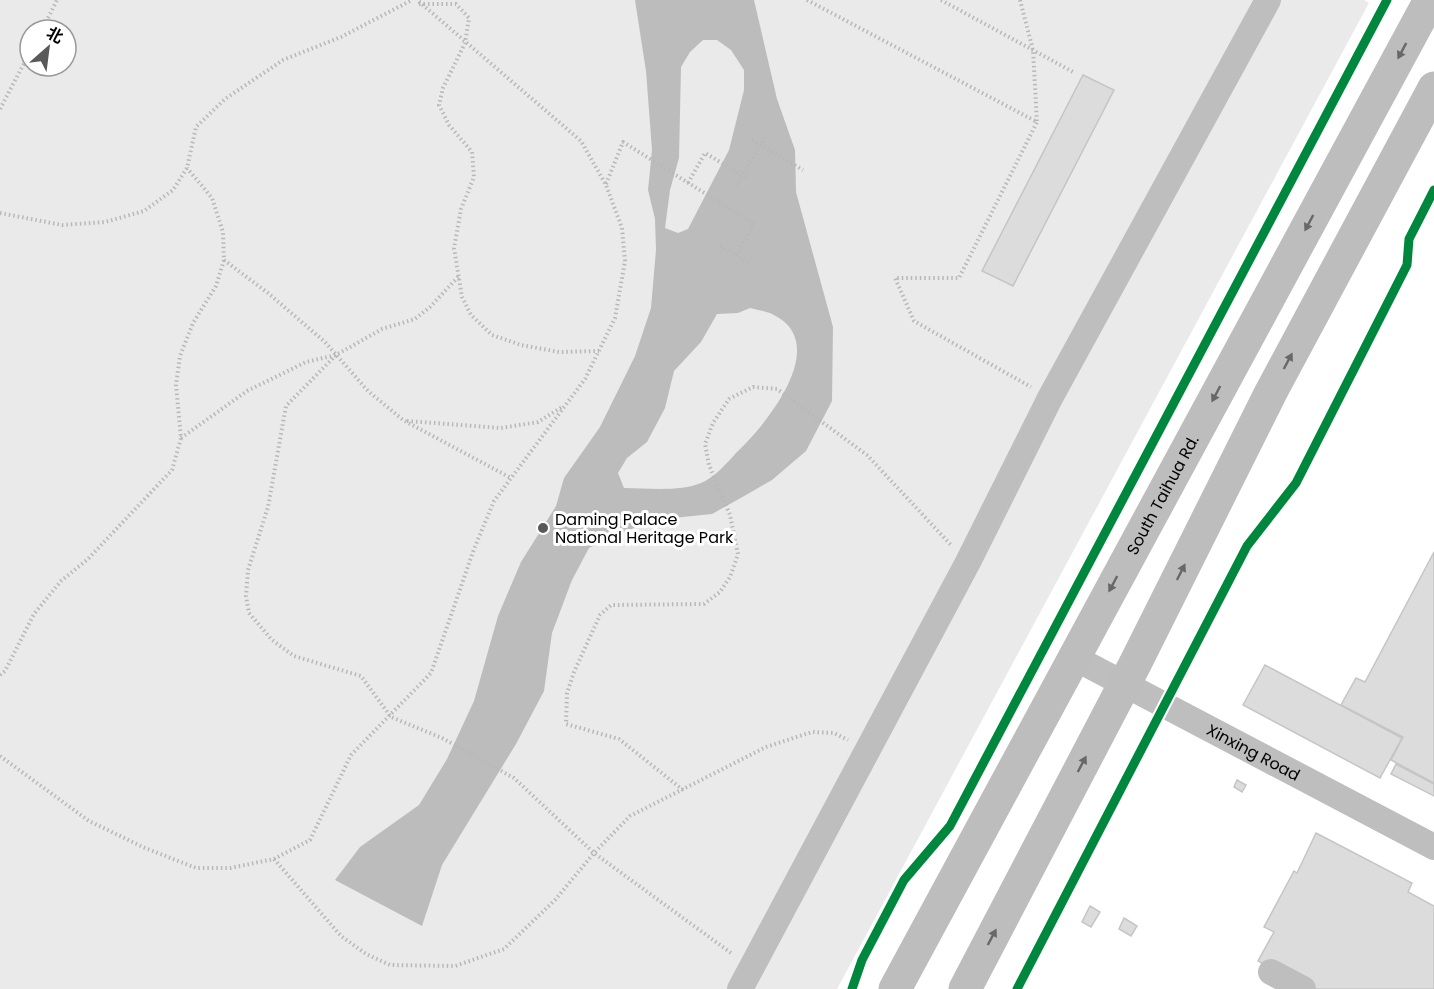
<svg xmlns="http://www.w3.org/2000/svg" width="1434" height="989" font-family="Poppins,'Noto Sans SC',sans-serif">
<style>
.green{fill:#eaeaea;fill-rule:evenodd}
.water{fill:#bcbcbc;fill-rule:evenodd}
.building{fill:#dcdcdc;stroke:#c5c5c5;stroke-width:1.5}
.lines{fill:none;stroke-linecap:round;stroke-linejoin:round}
.path{stroke:#b8b8b8;stroke-width:4;stroke-dasharray:1.5 3;stroke-linecap:butt}
.minor{stroke:#bebebe;stroke-width:26}
.major{stroke:#bdbdbd;stroke-width:33}
.cycleway-casing{stroke:#fff;stroke-width:13}
.cycleway{stroke:#00873e;stroke-width:9}
.oneway{fill:#686868}
.poi-dot{fill:#595959;stroke:#fff;stroke-width:2}
.labels{text-anchor:middle;dominant-baseline:central;stroke-width:6;stroke-linejoin:round;paint-order:stroke}
.street-label{font-size:16px;fill:#000;stroke:#fff}
.poi-label{font-size:16px;fill:#000;stroke:#fff;text-anchor:start}
</style>
<rect width="100%" height="100%" fill="#fff"/>
<!-- green -->
<path class="green" d="M 0,0 L 1364,0 L 1369,3 L 837,989 L 0,989 ZM 30,30 L 66,30 L 66,66 L 30,66 Z"/>
<!-- water -->
<path class="water" d="M 635,0 L 754,0 L 777,99 L 795,150 L 796,192 L 833,327 L 832,401 L 806,451 L 772,480 L 746,495 L 712,514 L 673,518 L 636,527 L 589,548 L 572,580 L 552,633 L 544,691 L 516,744 L 442,865 L 422,926 L 335,880 L 360,847 L 419,805 L 447,759 L 474,701 L 498,616 L 521,562 L 556,506 L 564,478 L 600,427 L 635,356 L 651,308 L 656,250 L 655,219 L 648,190 L 652,150 L 646,71 ZM 703,40 L 717,40 L 731,50 L 744,70 L 744,90 L 729,150 L 688,229 L 678,233 L 665,228 L 670,190 L 679,158 L 681,67 L 690,52 ZM 750,308 C 757,310 766,311 772,314 C 834,343 765,426 736,453 C 727,463 714,478 701,483 C 680,492 647,488 624,488 L 618,473 L 627,458 L 647,442 L 665,408 L 674,371 L 701,342 L 717,314 L 738,313 Z"/>
<!-- building -->
<path class="building" d="M 1083,75 L 1114,90 L 1013,286 L 982,271 Z
M 1434,552 L 1434,783 L 1391,760 L 1403,737 L 1341,705 L 1356,678 L 1365,682 Z
M 1265,665 L 1402,738 L 1380,778 L 1243,705 Z
M 1396,764 L 1434,784 L 1434,796 L 1391,774 Z
M 1237,780 L 1246,785 L 1242,792 L 1234,787 Z
M 1316,833 L 1412,883 L 1408,892 L 1434,906 L 1434,989 L 1310,989 L 1258,961 L 1274,932 L 1264,927 L 1294,871 L 1297,873 Z
M 1090,906 L 1100,912 L 1091,927 L 1082,922 Z
M 1124,918 L 1137,926 L 1131,936 L 1119,929 Z"/>
<g class="lines">
<!-- path -->
<path class="path" d="M 807,0 L 1037,122 L 959,278 L 895,278 L 914,321 L 1031,387
M 941,0 L 1075,73
M 1020,0 L 1033,50 L 1037,122
M 419,4 L 456,4 L 469,18 L 465,43 L 443,88 L 439,105 L 449,125 L 472,152 L 474,177 L 461,209 L 454,248 L 462,297 L 471,315 L 492,335 L 521,345 L 559,352 L 599,351
M 42,30 L 57,0
M 0,109 L 30,52
M 752,140 L 803,170
M 688,183 L 705,153 L 749,179
M 606,184 L 623,142 L 754,224 L 736,255
M 736,185 L 766,136
M 0,213 L 62,225 L 105,222 L 144,211 L 173,190 L 187,168 L 196,127 L 225,99 L 283,60 L 341,37 L 412,0
M 720,246 L 748,263
M 224,260 L 268,293 L 325,342 L 368,391 L 403,420 L 511,478
M 336,355 L 286,406 L 268,507 L 248,570 L 246,596 L 249,613 L 272,640 L 294,656 L 361,676 L 391,717 L 442,738 L 514,778 L 594,853 L 731,953
M 407,421 L 501,428 L 538,422 L 562,407
M 181,438 L 247,391 L 306,362 L 336,355 L 382,329 L 415,319 L 430,307 L 459,276
M 0,675 L 5,671 L 34,614 L 61,581 L 88,559 L 172,470 L 181,438 L 176,385 L 180,356 L 193,323 L 216,286 L 224,260 L 223,232 L 212,198 L 187,168
M 0,756 L 89,821 L 145,848 L 196,868 L 230,868 L 274,859 L 310,840 L 351,755 L 431,673 L 474,549 L 494,501 L 585,379 L 615,318 L 625,261 L 622,228 L 606,185 L 581,141 L 417,0
M 683,790 L 619,739 L 566,724 L 567,693 L 574,672 L 600,615 L 611,605 L 704,604 L 720,592 L 730,577 L 738,554 L 730,515 L 709,465 L 705,444 L 713,423 L 729,399 L 753,387 L 777,389 L 867,455 L 951,545
M 274,859 L 341,936 L 366,954 L 390,965 L 455,966 L 504,949 L 555,900 L 594,853 L 630,816 L 766,747 L 812,732 L 834,733 L 848,740"/>
<!-- minor -->
<g class="minor">
<path id="s1" d="M 1073,657 L 1434,847"/>
<path d="M 1271,972 L 1303,989"/>
<path d="M 740,989 L 968,562 L 1050,398 L 1268,0"/>
</g>
<!-- major -->
<g class="major">
<path id="s2" d="M 895,989 L 1430,0"/>
<path d="M 965,989 L 1136,662 L 1271,392 L 1434,88"/>
</g>
<defs>
<path id="cycleway" d="M 852,989 L 862,960 L 904,880 L 950,826 L 1387,0
M 1017,989 L 1247,546 L 1296,483 L 1407,265 L 1409,239 L 1434,190"/>
</defs>
<!-- cycleway casing -->
<use href="#cycleway" class="cycleway-casing"/>
<!-- cycleway -->
<use href="#cycleway" class="cycleway"/>
</g>
<!-- one-way arrows -->
<defs><path id="oneway-solid" d="M-6-.8H1V-3.2L6.5 0L1 3.2V.8H-6Z" transform="scale(1.5)"/></defs>
<g class="oneway">
<use href="#oneway-solid" transform="translate(1402 51) rotate(118)"/>
<use href="#oneway-solid" transform="translate(1309 223) rotate(118)"/>
<use href="#oneway-solid" transform="translate(1288 361) rotate(-62)"/>
<use href="#oneway-solid" transform="translate(1216 394) rotate(118)"/>
<use href="#oneway-solid" transform="translate(1181 572) rotate(-63)"/>
<use href="#oneway-solid" transform="translate(1113 584) rotate(118)"/>
<use href="#oneway-solid" transform="translate(1082 764) rotate(-62)"/>
<use href="#oneway-solid" transform="translate(992 937) rotate(-62)"/>
</g>
<!-- markers -->
<circle class="poi-dot" cx="543" cy="528" r="6"/>
<g class="labels">
<!-- street labels -->
<g class="street-label">
<text stroke="none"><textPath href="#s2" startOffset="562">South Taihua Rd.</textPath></text>
<text stroke="none"><textPath href="#s1" startOffset="204">Xinxing Road</textPath></text>
</g>
<!-- poi labels -->
<g class="poi-label">
<text x="555" y="519">Daming Palace<tspan x="555" dy="18">National Heritage Park</tspan></text>
</g>
</g>
<!-- north arrow -->
<g transform="translate(48 48) rotate(28)"><circle r="28" fill="#ffffff" stroke="#999999" stroke-width="1.5"/>
<path d="M0-4.5L10 22L0 15L-10 22Z" fill="#595959"/>
<text y="-9" font-size="16" font-weight="bold" text-anchor="middle" fill="#000000">北</text>
</g>
</svg>
